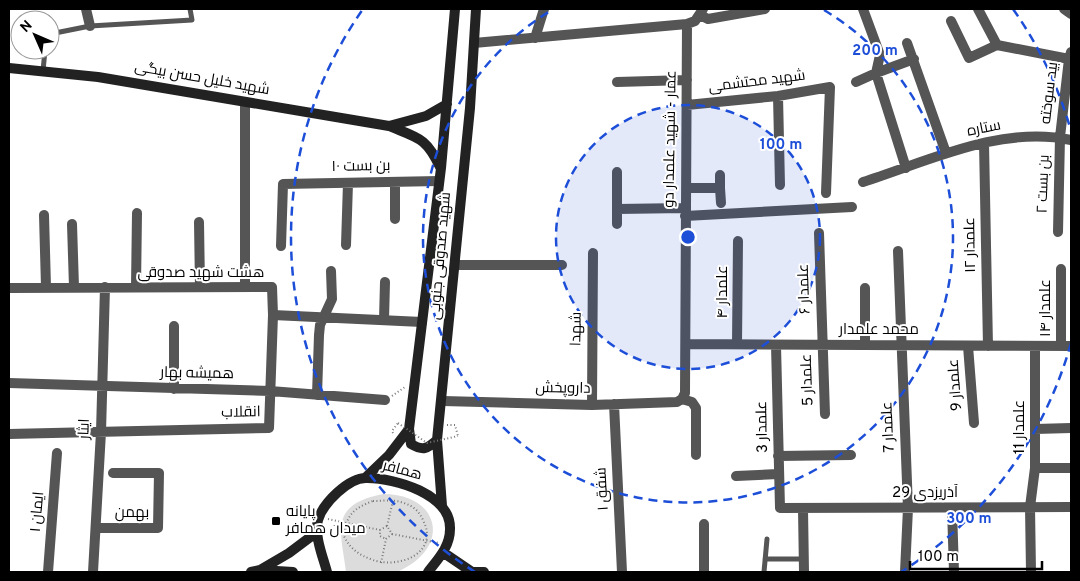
<svg xmlns="http://www.w3.org/2000/svg" width="1080" height="581" font-family="Overpass,Cairo,sans-serif">
<style>
.green{fill:#dcdcdc}
.lines{fill:none;stroke-linecap:round;stroke-linejoin:round}
.path{stroke:#777;stroke-width:2;stroke-dasharray:1 2.5;stroke-linecap:butt}
.lane{stroke:#555;stroke-width:5}
.street{stroke:#555;stroke-width:10}
.secondary{stroke:#222;stroke-width:10}
.path-bridge{stroke:#777;stroke-width:2;stroke-dasharray:1 2.5;stroke-linecap:butt}
.ring{fill:none;stroke:#1d4ed8;stroke-width:2.5;stroke-dasharray:9 6}
.poi-dot{fill:#000;stroke:#fff;stroke-width:2}
.labels{text-anchor:middle;dominant-baseline:central;stroke-width:4;stroke-linejoin:round;paint-order:stroke}
.street-label{font-size:15px;fill:#000;stroke:#fff}
.poi-label{font-size:15px;fill:#000;stroke:#fff;text-anchor:start}
.centre{fill:#1d4ed8;stroke:#fff;stroke-width:2.5}
.ring-label{font-size:15px;text-anchor:middle;font-weight:bold;fill:#1d4ed8;stroke:#fff;stroke-width:4;stroke-linejoin:round;paint-order:stroke}
</style>
<rect width="100%" height="100%" fill="#fff"/>
<!-- green -->
<path class="green" d="M 383,494 C 440,494 452,547 399,571 C 389,576 358,572 346,572 C 341,531 328,505 383,494 Z"/>
<g class="lines">
<!-- path -->
<path class="path" d="M 392,396 L 405,387
M 447,425 L 455,425 L 458,436
M 393,433 L 392,431 L 398,423
M 373,501 C 383,501 394,499 404,503 C 413,506 419,511 423,520 C 440,553 399,569 373,560 C 359,555 350,549 344,536 C 346,515 354,508 373,501 Z
M 328,519 L 380,530
M 387,526 L 393,501
M 392,534 L 439,543
M 381,563 L 386,539 L 392,534 L 387,526 L 380,530 L 380,536 L 386,539"/>
<!-- lane -->
<path class="lane" d="M 50,34 L 90,26 L 192,20 L 190,9
M 43,71 L 45,50
M 765,559 L 803,559
M 764,572 L 767,539"/>
<!-- street -->
<path class="street" d="M 86,9 L 90,26
M 978,9 L 997,45
M 1064,9 L 1071,14
M 700,15 L 708,19 L 765,9
M 951,21 L 969,58 L 997,45 L 1069,59
M 535,38 L 544,9
M 474,43 L 687,24 L 695,21 L 703,9
M 907,43 L 946,153
M 617,82 L 687,80
M 856,82 L 876,73 L 880,55 L 863,9
M 778,96 L 780,185
M 687,105 L 778,96 L 830,87 L 826,193
M 984,143 L 988,346
M 906,168 L 876,73 L 914,59
M 863,182 C 929,161 1001,125 1071,140
M 686,188 L 720,188 L 720,175
M 720,188 L 721,203
M 617,209 L 685,208
M 44,215 L 46,287
M 685,216 L 852,207
M 395,219 L 395,182
M 199,222 L 200,287
M 72,224 L 74,287
M 617,224 L 617,172
M 1058,232 L 1060,137 L 1069,59 L 1071,52
M 819,233 L 825,414
M 346,245 L 348,183
M 281,246 L 283,184 L 439,181
M 898,251 L 908,508 L 905,572
M 455,265 L 562,265
M 1061,269 L 1061,346
M 136,287 L 137,213
M 245,287 L 245,102
M 9,288 L 272,287 L 273,315 L 422,322
M 865,288 L 865,345
M 384,320 L 385,282
M 174,326 L 174,389
M 687,344 L 1071,346
M 737,344 L 738,241
M 776,345 L 780,508 L 1071,507
M 968,346 L 974,423
M 9,383 L 270,391 L 385,400
M 317,395 L 319,335 L 320,325 L 332,299 L 331,271
M 682,399 L 685,393 L 687,24
M 682,399 L 692,402 L 696,408 L 696,455
M 443,401 L 592,405 L 677,402 L 682,399
M 614,404 L 622,572
M 592,405 L 593,253
M 1035,429 L 1071,428
M 9,434 L 269,428 L 273,315
M 778,456 L 851,455
M 1035,468 L 1071,468
M 736,476 L 778,474
M 952,508 L 954,572
M 803,509 L 804,572
M 96,528 L 158,528 L 159,473 L 113,473
M 48,572 L 57,453
M 93,572 L 101,432 L 105,287
M 704,572 L 704,524
M 1031,572 L 1030,507 L 1035,468 L 1035,346"/>
<!-- secondary -->
<path class="secondary" d="M 9,68 L 98,77 L 389,126
M 440,167 C 426,137 418,138 389,126 L 426,116 L 447,104
M 409,429 L 411,444 C 423,451 427,449 437,440
M 366,477 L 389,455 L 409,429 L 441,168 L 455,9
M 442,506 L 437,440 L 470,108 L 476,9
M 444,553 L 472,572 L 484,572
M 260,570 L 289,553 L 317,532
M 251,572 L 260,570 L 293,572
M 327,572 C 323,557 314,536 318,520 C 323,503 349,477 367,478 C 395,478 451,494 450,529 C 450,547 438,559 428,572"/>
<!-- path-bridge -->
<path class="path-bridge" d="M 398,423 L 427,443 L 458,436"/>
</g>
<!-- distance rings -->
<circle cx="688" cy="237" r="132" fill="#1d4ed8" fill-opacity=".12"/>
<g class="ring">
<circle cx="688" cy="237" r="132"/>
<path d="M824 10A265 265 0 1 1 552 10"/>
<path d="M1071 343A397 397 0 0 1 901 572M475 572A397 397 0 0 1 363 9M1013 9A397 397 0 0 1 1071 131"/>
</g>
<!-- markers -->
<rect class="poi-dot" x="271" y="516" width="10" height="10" rx="2.5"/>
<g class="labels">
<!-- street labels -->
<g class="street-label">
<text transform="translate(202 79) rotate(10)">شهید خلیل حسن بیگی</text>
<text transform="translate(757 82) rotate(-7)">شهید محتشمی</text>
<text transform="translate(1050 93) rotate(-83)">بید سوخته</text>
<text transform="translate(984 129) rotate(-11)">ستاره</text>
<text transform="translate(671 139) rotate(-89)">عمار - شهید علمدار دو</text>
<text transform="translate(361 167) rotate(-1)">بن بست ۱۰</text>
<text transform="translate(1044 184) rotate(-88)">بن بست ۲</text>
<text transform="translate(971 245) rotate(-91)">علمدار ۱۲</text>
<text transform="translate(441 256) rotate(-85)">شهید صدوقی جنوبی</text>
<text x="201" y="273">هشت شهید صدوقی</text>
<text transform="translate(805 289) rotate(-92)">علمدار ۶</text>
<text transform="translate(723 292) rotate(-90)">علمدار ۴</text>
<text transform="translate(1046 308) rotate(-90)">علمدار ۱۴</text>
<text transform="translate(577 329) rotate(-89)">شهدا</text>
<text x="879" y="330">محمد علمدار</text>
<text transform="translate(197 374) rotate(1)">همیشه بهار</text>
<text transform="translate(808 380) rotate(-92)">علمدار 5</text>
<text transform="translate(956 385) rotate(-94)">علمدار 9</text>
<text transform="translate(563 389) rotate(1)">داروپخش</text>
<text transform="translate(241 413) rotate(-1)">انقلاب</text>
<text transform="translate(763 427) rotate(-91)">علمدار 3</text>
<text transform="translate(889 427) rotate(-93)">علمدار 7</text>
<text transform="translate(1020 427) rotate(-90)">علمدار 11</text>
<text transform="translate(85 429) rotate(-88)">ایثار</text>
<text transform="translate(402 471) rotate(15)">همافر</text>
<text transform="translate(603 489) rotate(-93)">شفق ۱</text>
<text x="925" y="493">آذریزدی 29</text>
<text transform="translate(38 512) rotate(-85)">ایمان ۱</text>
<text x="132" y="513">بهمن</text>
</g>
<!-- poi labels -->
<g class="poi-label">
<text x="286" y="512">پایانه<tspan x="286" dy="17">میدان همافر</tspan></text>
</g>
</g>
<circle cx="688" cy="237" r="8" class="centre"/>
<g class="ring-label">
<text x="875" y="55">200 m</text>
<text x="781" y="149">100 m</text>
<text x="969" y="523">300 m</text>
</g>
<!-- border -->
<rect width="1080" height="581" fill="none" stroke="#000000" stroke-width="20"/>
<!-- north arrow -->
<g transform="translate(35 35) rotate(315)"><circle r="24" fill="#ffffff" stroke="#999999"/>
<path d="M0-4L9 19L0 12L-9 19Z" fill="#000000"/>
<text y="-8" font-size="14" font-weight="bold" text-anchor="middle" fill="#000000">N</text>
</g>
<!-- scale -->
<path d="M910 561v8h132v-8" fill="none" stroke="#000000" stroke-width="2.5"/>
<text x="918" y="561" font-size="15" fill="#000000" stroke="#ffffff" stroke-width="4" paint-order="stroke">100 m</text>
</svg>
